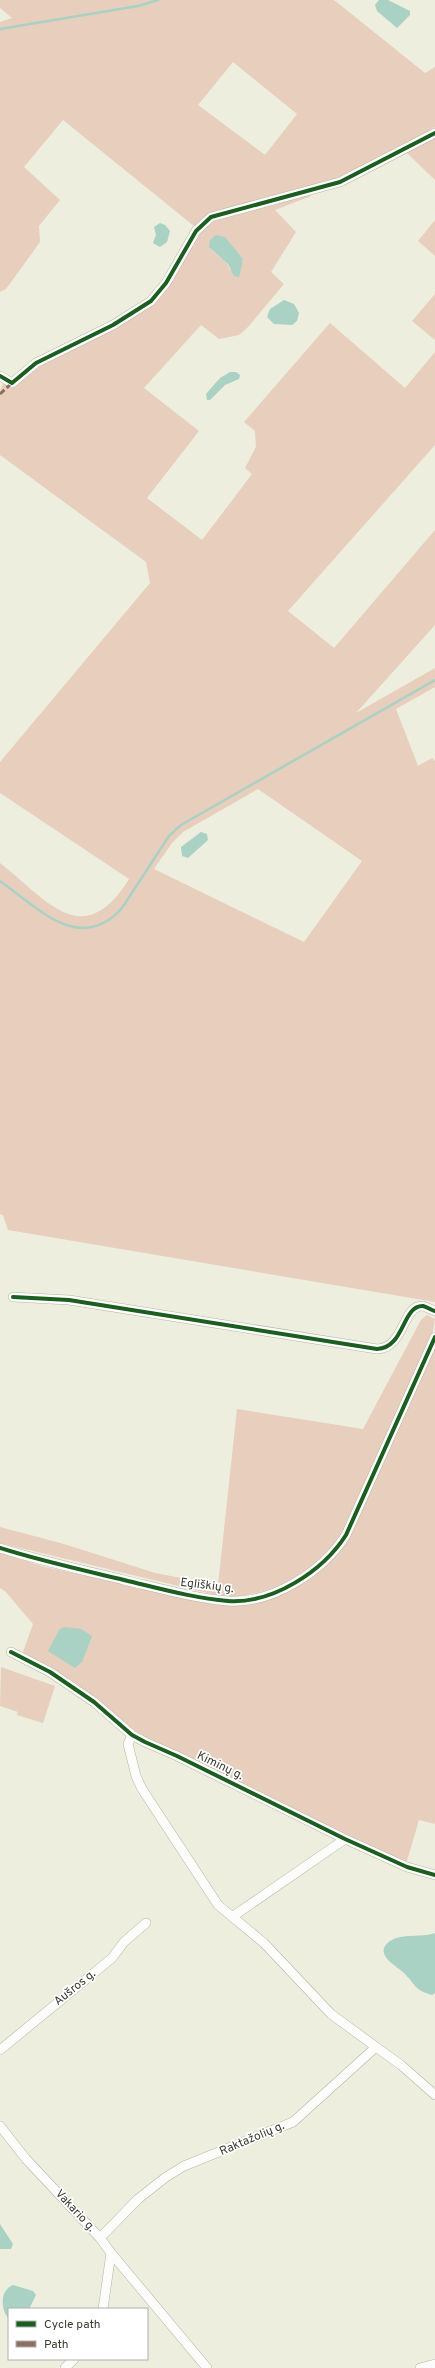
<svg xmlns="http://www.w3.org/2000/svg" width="435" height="2368" font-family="Overpass,sans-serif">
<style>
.green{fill:#e7cebd;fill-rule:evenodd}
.water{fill:#a9d1c4}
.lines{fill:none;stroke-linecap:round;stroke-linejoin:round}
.stream{stroke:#a9d1c4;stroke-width:2.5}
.minor-casing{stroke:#b4b5a7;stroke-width:10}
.minor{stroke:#fcfcfa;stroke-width:9}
.quiet{stroke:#8d6e63;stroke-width:3;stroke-dasharray:6 3;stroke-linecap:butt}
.cycleway-casing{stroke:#fff;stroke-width:6}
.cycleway{stroke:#1b5e20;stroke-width:4}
.labels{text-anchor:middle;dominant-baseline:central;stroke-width:3.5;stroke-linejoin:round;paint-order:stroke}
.street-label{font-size:12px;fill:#3a3b2f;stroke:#fff}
</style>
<rect width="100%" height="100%" fill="#edeedd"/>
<!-- green -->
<path class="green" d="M 0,0 L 334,0 L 425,73 L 435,67 L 435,127 L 362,168 L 343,177 L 209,214 L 194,226 L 63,120 L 24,167 L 60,200 L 39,226 L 40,242 L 6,289 L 0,292 L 0,22 L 12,18 L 0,8 ZM 233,62 L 297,114 L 265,155 L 198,105 Z
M 435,138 L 435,180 L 406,152 Z
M 309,194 L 311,196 L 275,210 L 296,232 L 271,272 L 284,284 L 248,327 L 239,335 L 219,339 L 201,325 L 144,388 L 199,431 L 147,498 L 202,540 L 252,474 L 245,468 L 256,447 L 255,431 L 244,422 L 330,323 L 405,388 L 435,352 L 435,445 L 288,611 L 334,648 L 435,530 L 435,625 L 356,713 L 435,668 L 435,687 L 396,709 L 418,766 L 432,758 L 435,761 L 435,1302 L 8,1230 L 3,1215 L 0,1214 L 0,863 C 47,900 83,953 129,879 L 0,793 L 0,762 L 150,583 L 146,562 L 0,455 L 0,391 L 3,384 L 16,382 L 45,360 L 152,303 C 177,281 185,247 208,223 ZM 209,245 L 241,256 L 243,261 L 230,270 C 227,258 213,255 209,245 ZM 258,789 L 362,861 L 304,942 L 154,869 L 172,843 L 183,832 Z
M 435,220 L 435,256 L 418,241 Z
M 435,294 L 435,340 L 412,321 Z
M 427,1315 L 435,1319 L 433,1331 L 350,1518 C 344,1529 338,1540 330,1549 C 305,1579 262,1597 224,1597 L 0,1543 L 0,1527 L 64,1544 L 155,1573 L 218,1585 L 237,1409 L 363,1429 L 421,1320 Z
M 435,1347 L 435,1824 L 419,1820 L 406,1864 L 136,1732 L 71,1680 L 23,1652 L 33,1624 L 5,1591 L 0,1588 L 0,1553 L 45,1567 L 171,1594 L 227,1605 L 243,1605 L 260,1601 L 335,1556 Z
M 1,1667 L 55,1686 L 43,1723 L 17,1715 L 18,1712 L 0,1706 Z"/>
<!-- water -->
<path class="water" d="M 379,0 L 388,0 L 410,11 L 410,15 L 397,28 L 377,11 L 375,5 Z
M 160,223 L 165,225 L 170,231 L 167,242 L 160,247 L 153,243 L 156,235 L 154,227 Z
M 216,235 L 225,237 L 243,259 L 239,277 L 234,276 L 228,264 L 209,247 L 210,240 Z
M 284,300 L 294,304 L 299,313 L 297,321 L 292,325 L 274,324 L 267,317 L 270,309 Z
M 230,372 L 236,372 L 240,375 L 239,379 L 225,385 L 210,400 L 207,400 L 206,394 L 220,378 Z
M 201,832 L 207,834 L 208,840 L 188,858 L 182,856 L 181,847 Z
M 64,1627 L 81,1629 L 92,1636 L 82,1662 L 75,1668 L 48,1651 L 59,1630 Z
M 435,1933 L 435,1993 L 432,1995 C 414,1990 416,1985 404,1973 C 397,1966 372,1954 390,1941 C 403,1933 421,1938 435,1933 Z
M 0,2224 L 13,2244 L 11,2249 L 0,2249 Z
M 13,2285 L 33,2291 L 36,2295 L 29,2309 L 9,2309 L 9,2319 C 0,2309 0,2290 13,2285 Z"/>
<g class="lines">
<!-- stream -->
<path class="stream" d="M 0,29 L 138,6 L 158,0
M 0,881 C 38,908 80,955 122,908 L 169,836 L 181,825 L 435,680"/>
<defs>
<path id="minor" d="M 0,376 L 12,383 L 36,363 L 113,325 L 151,301 L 166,283 L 196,231 L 211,217 L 340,182 L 435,133
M 13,1297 L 69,1300 L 377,1349 C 405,1348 402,1305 423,1306 C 427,1307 431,1310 435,1311
M 0,1548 C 41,1561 82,1570 124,1580 C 158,1588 193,1598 228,1601 C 273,1604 323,1571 346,1535 L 435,1337
M 11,1652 L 50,1672 L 94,1702 L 132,1735 L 145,1742 L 177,1756 L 345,1839 L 407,1867 L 435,1875
M 132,1735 L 128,1744 L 136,1776 L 142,1789 L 218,1905 L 264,1943 L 331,2014 L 376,2047
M 232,1917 L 345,1839
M 0,2050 L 112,1958 L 124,1942 L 146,1923
M 0,2126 L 26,2159 L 100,2238 L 111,2253 L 103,2309
M 100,2238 L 138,2199 L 166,2177 L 184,2166 L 293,2122 L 376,2047 L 401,2065 L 435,2095
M 111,2253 L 207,2368
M 65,2368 L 74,2359
M 420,2368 L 435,2364"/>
</defs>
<!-- minor casing -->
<use href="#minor" class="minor-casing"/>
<!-- minor -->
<use href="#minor" class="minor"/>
<!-- quiet -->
<path class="quiet" d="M 0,394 L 12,383"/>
<defs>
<path id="cycleway" d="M 0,376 L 12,383 L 36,363 L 113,325 L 151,301 L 166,283 L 196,231 L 211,217 L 340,182 L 435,133
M 13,1297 L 69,1300 L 377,1349 C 405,1348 402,1305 423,1306 C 427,1307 431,1310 435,1311
M 0,1548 C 41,1561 82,1570 124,1580 C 158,1588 193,1598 228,1601 C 273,1604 323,1571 346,1535 L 435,1337
M 11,1652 L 50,1672 L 94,1702 L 132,1735 L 145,1742 L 177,1756 L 345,1839 L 407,1867 L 435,1875"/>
</defs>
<!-- cycleway casing -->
<use href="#cycleway" class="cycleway-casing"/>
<!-- cycleway -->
<use href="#cycleway" class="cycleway"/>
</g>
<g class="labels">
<!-- street labels -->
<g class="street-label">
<text transform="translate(207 1586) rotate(7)">Egliškių g.</text>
<text transform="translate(220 1766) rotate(26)">Kiminų g.</text>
<text transform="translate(75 1988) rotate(-39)">Aušros g.</text>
<text transform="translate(252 2139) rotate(-23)">Raktažolių g.</text>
<text transform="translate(75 2211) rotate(47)">Vakario g.</text>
</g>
</g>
<!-- legend -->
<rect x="8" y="2308" width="140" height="52" fill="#ffffff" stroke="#b0b1ac"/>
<rect x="16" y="2321" width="20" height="6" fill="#1b5e20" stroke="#b0b1ac"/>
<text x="44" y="2328" font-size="12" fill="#3a3b2f">Cycle path</text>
<rect x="16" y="2341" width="20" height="6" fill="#8d6e63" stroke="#b0b1ac"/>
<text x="44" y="2348" font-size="12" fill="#3a3b2f">Path</text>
</svg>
